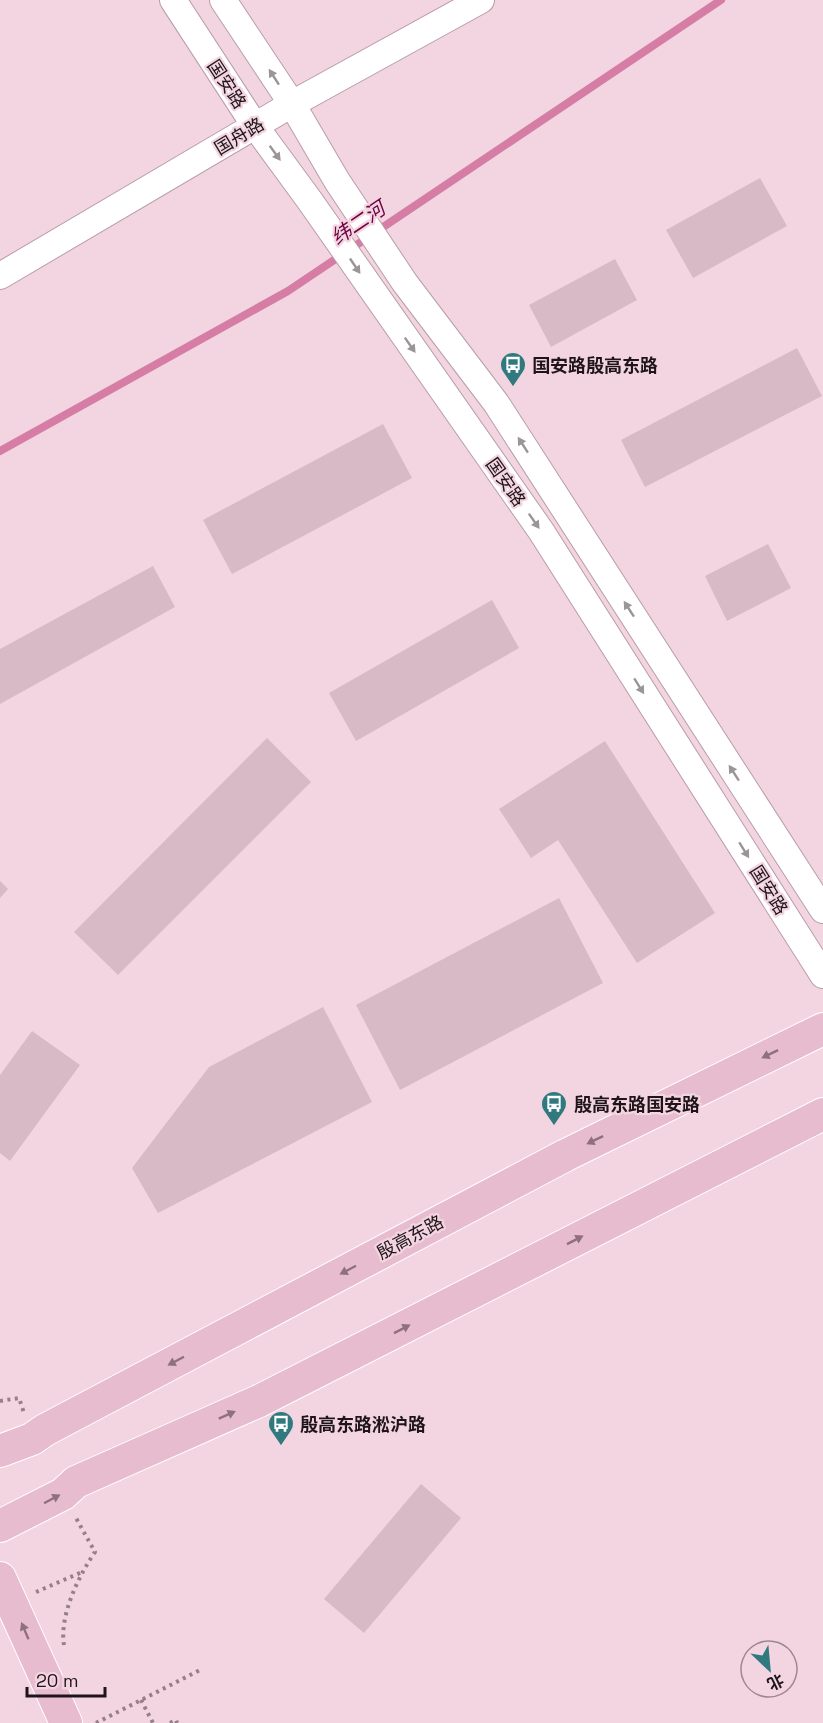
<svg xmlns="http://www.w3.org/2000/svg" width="823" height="1723" font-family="'Space Grotesk','Noto Sans SC',sans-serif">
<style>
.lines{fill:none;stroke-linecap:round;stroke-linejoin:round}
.stream{stroke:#d57da5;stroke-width:8}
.building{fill:#d7bac5}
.minor-casing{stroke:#b89da7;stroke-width:28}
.major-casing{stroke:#fff;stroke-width:34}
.path{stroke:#958088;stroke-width:4;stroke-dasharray:3 4.5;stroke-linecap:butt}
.minor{stroke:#fff;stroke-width:26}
.major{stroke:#e8bccf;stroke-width:32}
.oneway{fill:#9a9698}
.oneway2{fill:#8e717d}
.labels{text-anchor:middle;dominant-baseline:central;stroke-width:4.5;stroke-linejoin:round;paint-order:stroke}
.street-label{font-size:18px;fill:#1f1519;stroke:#f2d5e0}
.poi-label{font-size:18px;font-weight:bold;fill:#1f1519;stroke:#f2d5e0;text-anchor:start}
.water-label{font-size:20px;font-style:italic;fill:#700144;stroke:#f2d5e0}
</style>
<rect width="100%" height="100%" fill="#f2d5e0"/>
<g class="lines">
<!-- stream -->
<path class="stream" d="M 0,451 L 288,291 L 721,0"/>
</g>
<!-- building -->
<path class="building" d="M 760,178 L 787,226 L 693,278 L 666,230 Z
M 615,259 L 637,300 L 551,347 L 529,305 Z
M 797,348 L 822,396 L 645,487 L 621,440 Z
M 383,424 L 412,478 L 232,574 L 203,520 Z
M 768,544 L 791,588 L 727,621 L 705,576 Z
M 153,566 L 175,607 L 0,704 L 0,649 Z
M 492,600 L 519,648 L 356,741 L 329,693 Z
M 267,738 L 311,782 L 118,975 L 74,932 Z
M 605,741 L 715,913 L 637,963 L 558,840 L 531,858 L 499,809 Z
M 0,881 L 8,889 L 0,898 Z
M 559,898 L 603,983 L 400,1090 L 356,1005 Z
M 323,1007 L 372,1102 L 158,1213 L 132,1168 L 209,1067 Z
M 32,1031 L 80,1065 L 10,1161 L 0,1153 L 0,1075 Z
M 421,1484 L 461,1518 L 364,1633 L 324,1599 Z"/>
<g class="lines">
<defs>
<path id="minor" d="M 173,0 L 255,126 L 310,201 L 541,531 L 823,975
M 223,0 L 292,104 L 337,181 L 405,283 L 496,403 L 823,910
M 0,276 L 292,104 L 481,0"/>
<path id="major" d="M 0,1451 L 32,1439 L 45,1430 L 566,1155 L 823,1029
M 0,1526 L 63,1494 L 76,1482 L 259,1401 L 823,1114
M 0,1578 L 66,1723"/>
</defs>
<!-- minor casing -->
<use href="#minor" class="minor-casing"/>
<!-- major casing -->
<use href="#major" class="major-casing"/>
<!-- path -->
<path class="path" d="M 0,1401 L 19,1398 L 24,1413
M 36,1592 L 82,1572
M 64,1645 C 59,1616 79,1575 95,1552 L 76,1518
M 141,1700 L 153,1723
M 96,1723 L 202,1669
M 170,1723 L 176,1720 L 177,1723"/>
<!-- minor -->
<use href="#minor" class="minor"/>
<!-- major -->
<use href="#major" class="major"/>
</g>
<!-- one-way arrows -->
<defs><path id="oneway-solid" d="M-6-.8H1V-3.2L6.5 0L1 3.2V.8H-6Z" transform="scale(1.5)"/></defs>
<g class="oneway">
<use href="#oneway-solid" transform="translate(274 77) rotate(-123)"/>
<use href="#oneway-solid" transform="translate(275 153) rotate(54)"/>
<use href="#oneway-solid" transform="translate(355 266) rotate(56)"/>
<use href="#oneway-solid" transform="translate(410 345) rotate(55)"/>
<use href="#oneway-solid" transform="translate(523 445) rotate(-123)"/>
<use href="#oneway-solid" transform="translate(534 521) rotate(55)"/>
<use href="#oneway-solid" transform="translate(629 609) rotate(-123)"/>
<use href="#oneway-solid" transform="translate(639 686) rotate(58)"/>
<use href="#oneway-solid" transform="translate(734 773) rotate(-123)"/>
<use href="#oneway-solid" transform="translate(744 850) rotate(58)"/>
</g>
<g class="oneway2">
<use href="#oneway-solid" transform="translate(770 1054) rotate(154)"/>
<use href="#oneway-solid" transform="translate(595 1140) rotate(154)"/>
<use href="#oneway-solid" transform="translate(575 1240) rotate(-27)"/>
<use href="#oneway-solid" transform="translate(348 1270) rotate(152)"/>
<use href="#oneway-solid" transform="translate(402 1329) rotate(-27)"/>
<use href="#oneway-solid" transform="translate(176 1361) rotate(152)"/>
<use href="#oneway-solid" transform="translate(227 1415) rotate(-24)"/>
<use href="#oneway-solid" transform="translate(52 1499) rotate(-28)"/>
<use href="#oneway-solid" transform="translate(25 1631) rotate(-113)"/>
</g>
<!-- icons -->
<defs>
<symbol id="bus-pin" viewBox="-11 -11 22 30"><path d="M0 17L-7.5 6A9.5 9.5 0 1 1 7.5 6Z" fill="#30797e" stroke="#f2d5e0"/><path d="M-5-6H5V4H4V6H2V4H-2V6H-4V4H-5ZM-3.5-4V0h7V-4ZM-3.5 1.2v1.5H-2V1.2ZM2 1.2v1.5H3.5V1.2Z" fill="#fff"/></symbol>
</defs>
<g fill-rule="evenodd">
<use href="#bus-pin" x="498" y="350" width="30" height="40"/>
<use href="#bus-pin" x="539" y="1089" width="30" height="40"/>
<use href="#bus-pin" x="266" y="1409" width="30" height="40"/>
</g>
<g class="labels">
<!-- street labels -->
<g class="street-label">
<text transform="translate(227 84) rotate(57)">国安路</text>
<text transform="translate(239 136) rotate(-31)">国舟路</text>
<text transform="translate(506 482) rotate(55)">国安路</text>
<text transform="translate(769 890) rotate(58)">国安路</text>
<text transform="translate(410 1237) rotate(-28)">殷高东路</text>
</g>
<!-- poi labels -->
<g class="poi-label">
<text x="532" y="365">国安路殷高东路</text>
<text x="574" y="1104">殷高东路国安路</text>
<text x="300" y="1424">殷高东路淞沪路</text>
</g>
<!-- water labels -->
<g class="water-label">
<text transform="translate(358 223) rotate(-34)">纬二河</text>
</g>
</g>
<!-- north arrow -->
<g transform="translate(769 1669) rotate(154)"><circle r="28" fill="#f2d5e0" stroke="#9e8890" stroke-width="1.5"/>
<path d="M0-4.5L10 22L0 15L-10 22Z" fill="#30797e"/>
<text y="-9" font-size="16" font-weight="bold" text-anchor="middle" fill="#1f1519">北</text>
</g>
<!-- scale -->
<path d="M27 1687v9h78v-9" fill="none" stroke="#1f1519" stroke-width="3"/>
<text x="36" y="1687" font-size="18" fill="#1f1519" stroke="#f2d5e0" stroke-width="4.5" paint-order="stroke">20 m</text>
</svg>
